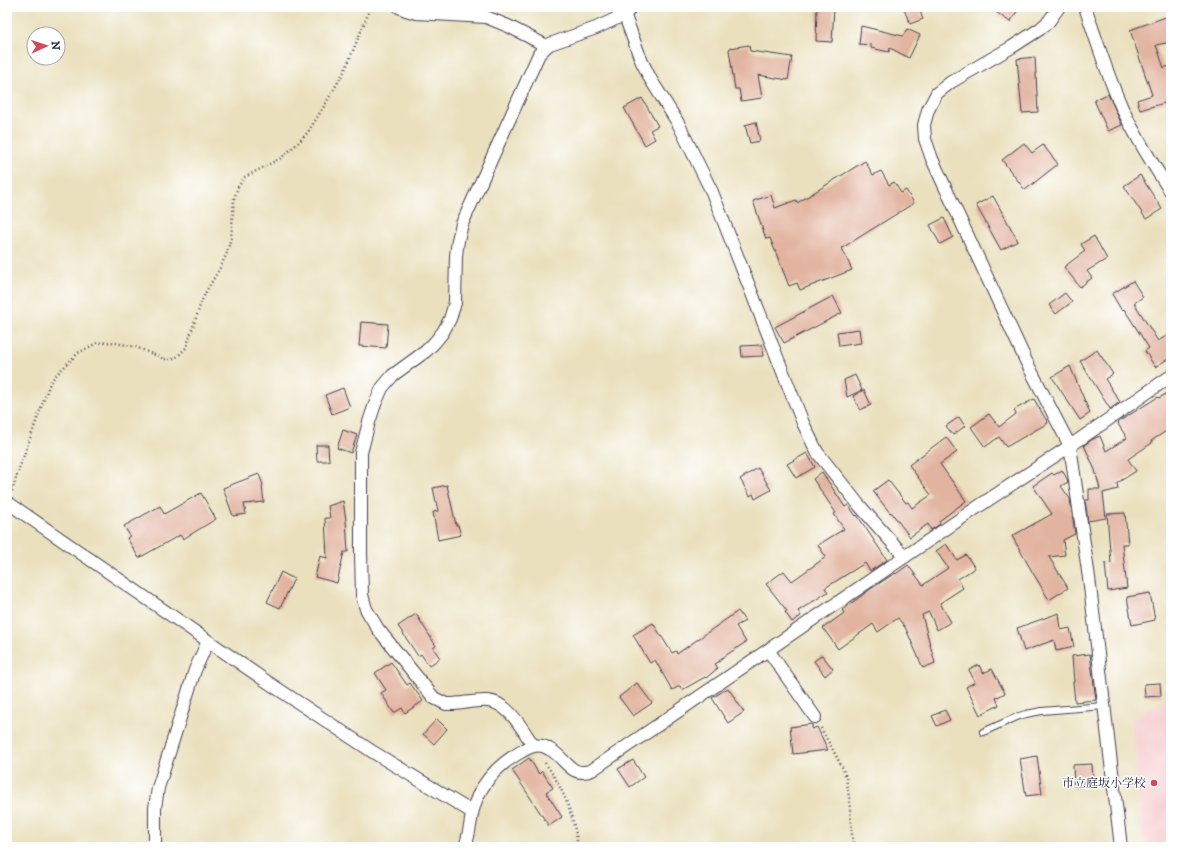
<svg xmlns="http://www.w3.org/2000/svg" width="1178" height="854" font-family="'IM FELL DW Pica','Noto Serif JP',serif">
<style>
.built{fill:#f7cfd1}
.building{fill:#e2b39f}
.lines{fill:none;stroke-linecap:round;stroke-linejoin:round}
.service-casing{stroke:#403e4e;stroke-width:8}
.minor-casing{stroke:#403e4e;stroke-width:14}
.path{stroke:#403e4e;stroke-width:2.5;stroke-dasharray:1 3;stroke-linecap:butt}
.service{stroke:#fff;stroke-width:6}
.minor{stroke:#fff;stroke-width:12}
.poi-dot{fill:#d1495b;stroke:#fff;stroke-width:1.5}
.labels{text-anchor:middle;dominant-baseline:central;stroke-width:3;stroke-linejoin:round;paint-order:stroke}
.poi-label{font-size:12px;fill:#22223b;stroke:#fff;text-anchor:end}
</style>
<rect width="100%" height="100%" fill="#fff"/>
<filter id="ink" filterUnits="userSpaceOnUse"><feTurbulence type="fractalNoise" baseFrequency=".025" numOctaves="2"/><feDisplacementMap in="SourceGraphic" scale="8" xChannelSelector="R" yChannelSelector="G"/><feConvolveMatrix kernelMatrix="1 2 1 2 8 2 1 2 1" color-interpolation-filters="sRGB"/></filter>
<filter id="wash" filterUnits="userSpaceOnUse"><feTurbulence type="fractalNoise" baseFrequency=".012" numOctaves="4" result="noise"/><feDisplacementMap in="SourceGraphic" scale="16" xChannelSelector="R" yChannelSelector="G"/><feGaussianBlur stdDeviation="0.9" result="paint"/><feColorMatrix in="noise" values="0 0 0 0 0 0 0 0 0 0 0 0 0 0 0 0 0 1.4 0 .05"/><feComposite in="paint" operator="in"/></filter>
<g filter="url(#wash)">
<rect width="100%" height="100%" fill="#eae0bd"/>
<!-- built -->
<path class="built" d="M 1171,696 L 1171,847 L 1144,847 L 1132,720 Z"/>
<g id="blocks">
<!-- building -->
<path class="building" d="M 817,7 L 834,7 L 832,42 L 816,41 Z
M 903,7 L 918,7 L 923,19 L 910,24 Z
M 989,7 L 1020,7 L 1010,22 Z
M 1171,15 L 1171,42 L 1156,45 L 1164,68 L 1171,65 L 1171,101 L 1140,110 L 1137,100 L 1152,95 L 1130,30 Z
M 861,26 L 903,36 L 907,29 L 920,35 L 909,58 L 890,48 L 889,52 L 871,48 L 871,45 L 859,44 Z
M 749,45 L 750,51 L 792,57 L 788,80 L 758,75 L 762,98 L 741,101 L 739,89 L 735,89 L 729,50 L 730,48 Z
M 1035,57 L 1038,112 L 1022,113 L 1017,59 Z
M 1108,94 L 1122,125 L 1108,131 L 1094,100 Z
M 642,98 L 658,126 L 650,130 L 655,139 L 645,145 L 624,108 Z
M 756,122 L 760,141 L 750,143 L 745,125 Z
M 1024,143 L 1032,153 L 1043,145 L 1058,164 L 1025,190 L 1002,160 Z
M 865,161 L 873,175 L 881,171 L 889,185 L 894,182 L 901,193 L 906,190 L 914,203 L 842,248 L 852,270 L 800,290 L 797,283 L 789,286 L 770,238 L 766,239 L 753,201 L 771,195 L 775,208 L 796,200 L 797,203 Z
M 1140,175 L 1162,209 L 1146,219 L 1124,186 Z
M 993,196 L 1018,241 L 1001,250 L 976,205 Z
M 944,218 L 953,237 L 940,244 L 930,225 Z
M 1094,236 L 1107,259 L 1087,271 L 1092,278 L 1080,287 L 1064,267 L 1085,251 L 1081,244 Z
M 1133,281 L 1143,297 L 1134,303 L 1158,341 L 1171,333 L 1171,357 L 1155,367 L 1145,351 L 1149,348 L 1124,309 L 1122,311 L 1112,294 Z
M 1065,293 L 1072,302 L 1056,314 L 1049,305 Z
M 833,296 L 842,313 L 784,343 L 775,327 Z
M 361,322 L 388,324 L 386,348 L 359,346 Z
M 859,329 L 861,343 L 839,346 L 837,332 Z
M 762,345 L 763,356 L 742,357 L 741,346 Z
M 1097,350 L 1113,374 L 1105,379 L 1120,402 L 1110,409 L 1080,361 Z
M 1070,366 L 1090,413 L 1080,420 L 1052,377 Z
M 855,375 L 862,390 L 847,397 L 844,380 Z
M 343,388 L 350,407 L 332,414 L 325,395 Z
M 864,390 L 871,405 L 860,410 L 853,396 Z
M 1171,391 L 1171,428 L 1151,441 L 1152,443 L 1128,459 L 1136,471 L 1117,483 L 1118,489 L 1103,493 L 1106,518 L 1088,521 L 1085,500 L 1089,500 L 1089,489 L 1100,489 L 1095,470 L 1084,445 L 1093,439 L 1100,436 L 1106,451 L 1127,438 L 1118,424 L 1119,423 L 1118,422 L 1158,397 L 1159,398 Z
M 1034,399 L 1048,423 L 1006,447 L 999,437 L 985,447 L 971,427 L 989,414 L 999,427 L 1016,414 L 1014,410 Z
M 959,417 L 965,426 L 953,435 L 946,426 Z
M 343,430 L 357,435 L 351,453 L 337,448 Z
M 946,437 L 957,452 L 940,464 L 966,501 L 939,521 L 940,524 L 931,530 L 928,524 L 910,537 L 891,512 L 890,513 L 873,491 L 888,480 L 906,503 L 908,502 L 912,508 L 931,495 L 909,465 Z
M 316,445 L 328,445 L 329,461 L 317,461 Z
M 807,453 L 815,467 L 796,478 L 787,464 Z
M 758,468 L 771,490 L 755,499 L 753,494 L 750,496 L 740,479 Z
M 1062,470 L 1067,479 L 1068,482 L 1061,486 L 1070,499 L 1075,534 L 1063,540 L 1065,555 L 1049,557 L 1068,588 L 1049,600 L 1030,568 L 1012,536 L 1052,514 L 1033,486 L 1052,473 L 1054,475 Z
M 822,472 L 845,507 L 848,505 L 856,516 L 857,515 L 887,560 L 870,571 L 865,563 L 825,588 L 828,592 L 798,611 L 801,616 L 792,622 L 785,612 L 787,611 L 766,584 L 784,571 L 792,581 L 826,557 L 818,545 L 844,529 L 834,514 L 836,513 L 813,479 Z
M 259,474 L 263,485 L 262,486 L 264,502 L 244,504 L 246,514 L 233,516 L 223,488 Z
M 447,485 L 456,525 L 458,525 L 461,535 L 438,540 L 433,512 L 438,511 L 433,488 Z
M 201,493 L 216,519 L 183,539 L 180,535 L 139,558 L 127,538 L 130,536 L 124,526 L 160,506 L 164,514 Z
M 343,501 L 346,520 L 348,552 L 344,552 L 337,583 L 315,577 L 320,556 L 327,558 L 325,518 L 330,518 L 328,506 Z
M 1125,513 L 1128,544 L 1122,544 L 1127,588 L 1108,591 L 1105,564 L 1111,563 L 1107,514 Z
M 946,544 L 957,560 L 966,555 L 975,568 L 958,579 L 963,588 L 940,603 L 951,622 L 937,630 L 929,612 L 922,615 L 935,663 L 923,668 L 906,629 L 898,618 L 878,632 L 873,624 L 838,649 L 823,628 L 844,613 L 842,610 L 872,588 L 895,573 L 896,574 L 908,565 L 923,585 L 948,568 L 936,551 Z
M 281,572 L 294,579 L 280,608 L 267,602 Z
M 1150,593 L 1155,620 L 1132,625 L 1127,597 Z
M 738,611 L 745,621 L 736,626 L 746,642 L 719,660 L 720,661 L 715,664 L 718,668 L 706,678 L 705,677 L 682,690 L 680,686 L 672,690 L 655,660 L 650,663 L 633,635 L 653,623 L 672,653 L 676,651 L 677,654 Z
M 1059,613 L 1061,630 L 1070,628 L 1074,647 L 1056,651 L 1054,640 L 1024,651 L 1017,628 Z
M 416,614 L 436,646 L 433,648 L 440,658 L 429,666 L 421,654 L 418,656 L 398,626 Z
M 1090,654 L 1096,700 L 1075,702 L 1073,682 L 1074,682 L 1072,656 Z
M 822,655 L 833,669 L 825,676 L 814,661 Z
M 391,662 L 407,685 L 410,683 L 423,701 L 405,713 L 402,708 L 394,713 L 381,693 L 386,690 L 375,673 Z
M 979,665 L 983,673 L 992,669 L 1005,693 L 996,698 L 999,705 L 980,715 L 966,687 L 975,682 L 969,670 Z
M 637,683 L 652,703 L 633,716 L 619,697 Z
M 1160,683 L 1161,696 L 1145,697 L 1144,684 Z
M 728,688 L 744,712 L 728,723 L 712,698 Z
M 945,710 L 950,720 L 937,726 L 932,716 Z
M 437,719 L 447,729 L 434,744 L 423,734 Z
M 812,724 L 812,729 L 817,727 L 828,750 L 793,754 L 790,727 Z
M 1037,756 L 1042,794 L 1026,796 L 1020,759 Z
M 529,758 L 539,774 L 542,771 L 553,788 L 546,792 L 562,817 L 549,826 L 512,770 Z
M 633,760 L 644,777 L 630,787 L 618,769 Z
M 1092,764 L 1093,786 L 1074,787 L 1073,765 Z"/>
</g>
</g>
<g filter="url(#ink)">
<use href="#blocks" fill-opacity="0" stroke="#403e4e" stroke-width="1"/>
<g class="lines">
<defs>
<path id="service" d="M 983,732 L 1019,716 L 1026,714 L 1042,711 L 1104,706"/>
<path id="minor" d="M 399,7 L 406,10 L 416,13 L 486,17 L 508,26 L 543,44 L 546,47
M 1059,7 L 1049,21 L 1040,29 L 1012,47 L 951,82 L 937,93 L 928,110 L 924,125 L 925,139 L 932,159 L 1026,361 L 1070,446 L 1089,578 L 1121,847
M 1085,7 C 1097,41 1107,75 1122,108 C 1136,137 1153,165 1171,192
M 622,8 L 641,60 L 651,80 L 678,123 L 712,192 L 803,423 L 817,452 L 859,505 L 905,557
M 7,502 L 266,681 L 373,752 L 472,812
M 768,650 L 815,717
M 533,745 C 522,729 509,703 488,701 C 475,700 462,704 450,704 L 446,704 L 434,698 L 378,629 L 366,609 L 362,595 L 361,553 L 361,453 L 369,422 L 375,404 L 382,388 L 393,375 L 426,351 L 435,342 L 443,332 L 450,319 L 455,303 L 456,256 L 458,240 L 462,224 L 539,54 L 546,47 L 550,44 L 596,28 L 624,15 L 628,11 L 630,7
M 155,847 L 155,808 L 158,788 L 195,670 L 208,641
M 465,847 C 469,836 470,825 472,814 C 477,788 496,766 519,753 C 529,747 538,742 549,749 C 566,757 570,779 592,770 L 988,500 L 1070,446 L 1171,376"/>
</defs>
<!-- service casing -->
<use href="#service" class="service-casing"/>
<!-- minor casing -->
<use href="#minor" class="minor-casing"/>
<!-- path -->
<path class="path" d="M 12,491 L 20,466 L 50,383 L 55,376 L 78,353 L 97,343 L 111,342 L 136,347 L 164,359 L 173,359 L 178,356 L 186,348 L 202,300 L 207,290 L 220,268 L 227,253 L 231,238 L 234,199 L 238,187 L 245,177 L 281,158 L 298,143 L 308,132 L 326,103 L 345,70 L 371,7
M 821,728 L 842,767 L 846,777 L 849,797 L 853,847
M 545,763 C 563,787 574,816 578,847"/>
<!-- service -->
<use href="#service" class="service"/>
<!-- minor -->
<use href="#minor" class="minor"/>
</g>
</g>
<!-- markers -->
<circle class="poi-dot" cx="1154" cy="783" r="4"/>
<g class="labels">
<!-- poi labels -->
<g class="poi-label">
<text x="1146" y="783">市立庭坂小学校</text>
</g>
</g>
<!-- margin -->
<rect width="1178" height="854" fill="none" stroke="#fff" stroke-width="24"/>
<!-- north arrow -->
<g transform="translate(46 46) rotate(87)"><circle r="19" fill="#ffffff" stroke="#a7a7b1"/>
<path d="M0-3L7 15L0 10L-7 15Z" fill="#d1495b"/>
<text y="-6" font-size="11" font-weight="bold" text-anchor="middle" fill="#22223b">N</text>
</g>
</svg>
